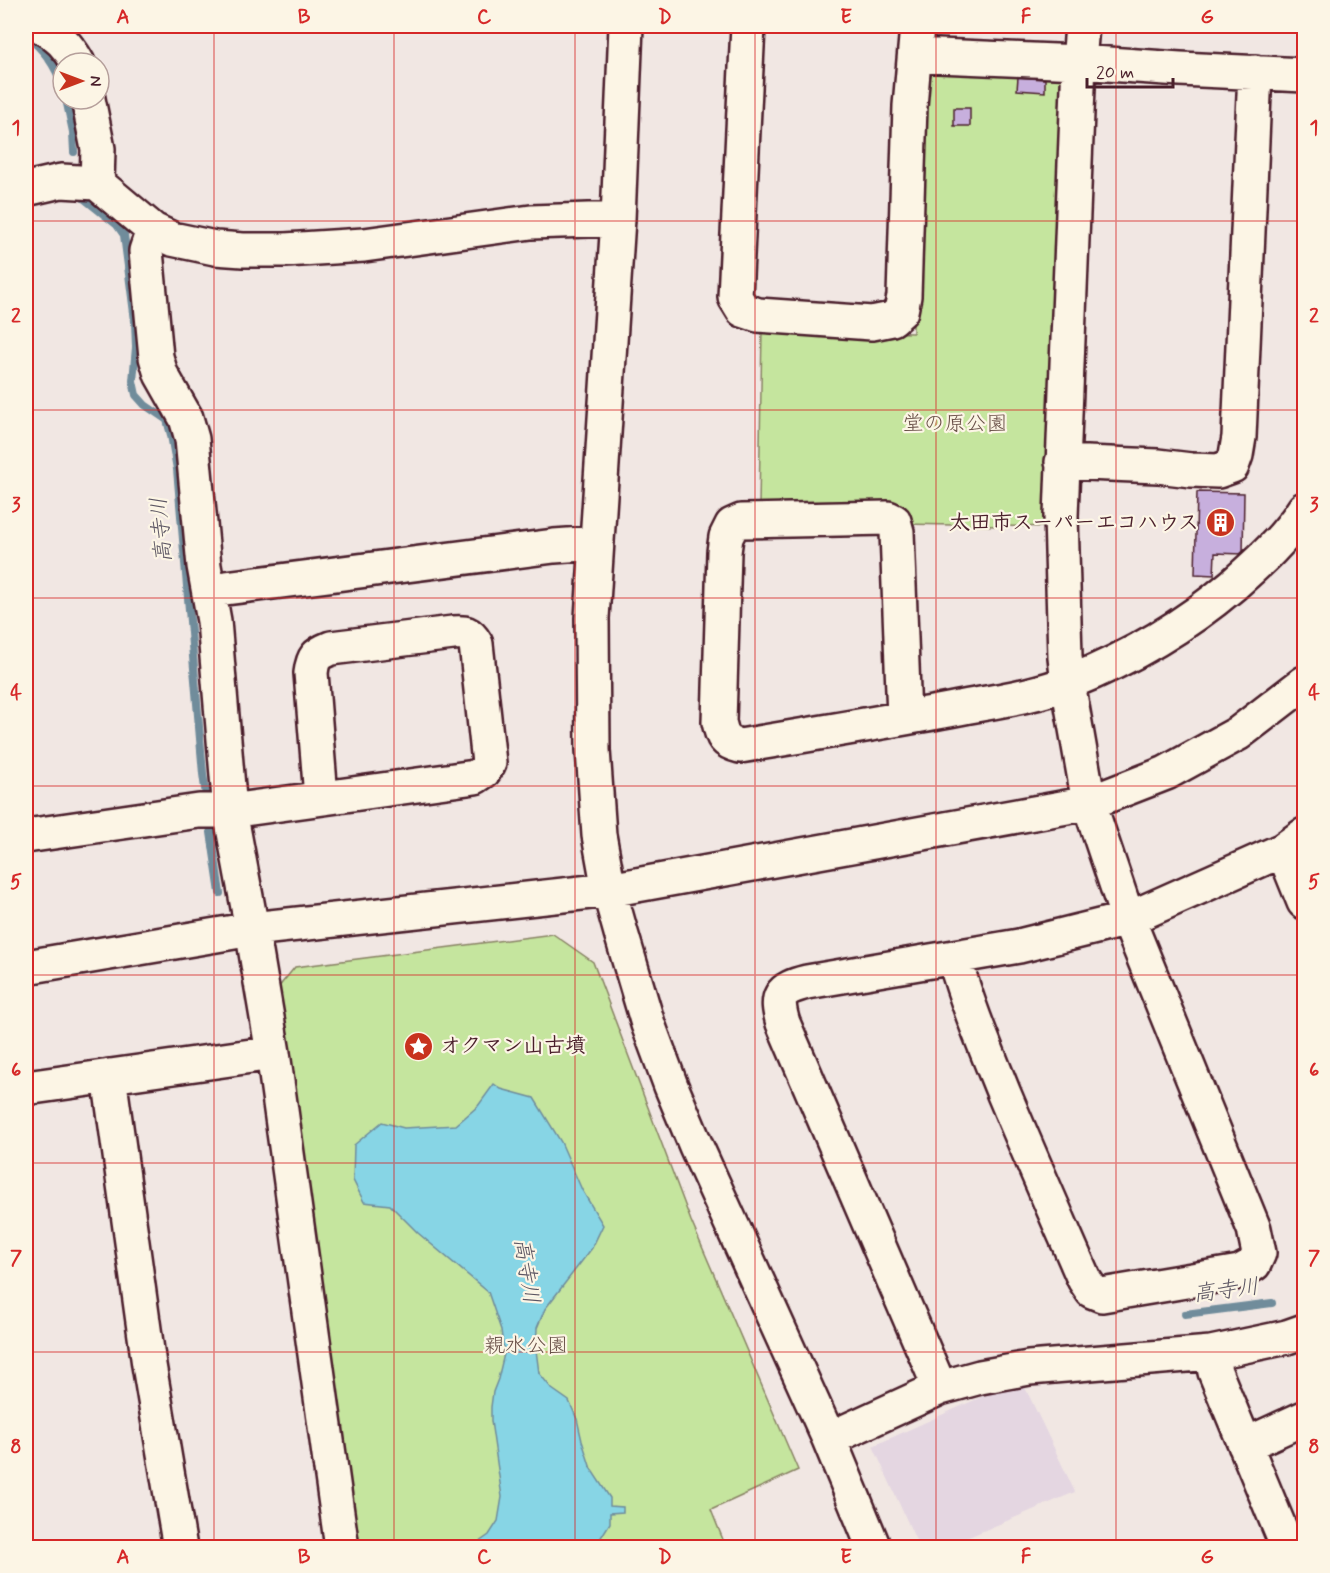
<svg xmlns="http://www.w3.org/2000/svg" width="1330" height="1573" font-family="Mynerve,'Klee One',sans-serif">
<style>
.built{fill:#e4d6e1}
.green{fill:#c5e59e;stroke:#888264;stroke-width:1.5}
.water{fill:#87d5e5;stroke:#6f8c9b;stroke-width:1.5}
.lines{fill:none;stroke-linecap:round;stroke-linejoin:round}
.stream{stroke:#6f8c9b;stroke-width:8}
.building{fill:#c7afdd;stroke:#4a1f2b;stroke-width:1.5}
.minor-casing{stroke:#4a1f2b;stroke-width:38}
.minor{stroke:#fcf5e5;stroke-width:33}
.grid{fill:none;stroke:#d62828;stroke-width:1.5;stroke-opacity:0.55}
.labels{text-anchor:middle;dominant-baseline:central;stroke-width:4.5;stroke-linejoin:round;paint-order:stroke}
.park-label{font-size:21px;fill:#695048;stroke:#fcf5e5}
.poi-label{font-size:21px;font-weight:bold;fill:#4a1f2b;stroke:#fcf5e5;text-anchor:end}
.water-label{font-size:22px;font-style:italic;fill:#5c5663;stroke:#fcf5e5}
.neatline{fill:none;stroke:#d62828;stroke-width:2}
.grid-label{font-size:20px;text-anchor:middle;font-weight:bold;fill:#d62828}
</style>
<rect width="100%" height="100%" fill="#f1e7e3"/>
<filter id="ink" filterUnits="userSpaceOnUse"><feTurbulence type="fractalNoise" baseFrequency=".0167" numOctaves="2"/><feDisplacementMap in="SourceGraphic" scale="12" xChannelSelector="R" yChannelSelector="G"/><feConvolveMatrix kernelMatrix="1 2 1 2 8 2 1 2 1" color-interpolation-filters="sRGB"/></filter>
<g filter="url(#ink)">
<!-- built -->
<path class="built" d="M 1021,1379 L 1075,1492 L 945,1547 L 919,1547 L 873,1446 Z"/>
<!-- green -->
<path class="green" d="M 933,71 L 1060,74 L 1067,86 L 1052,527 L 905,524 L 905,509 L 759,506 L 762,330 L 913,333 L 913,303 L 928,82 Z
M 553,934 L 593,962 L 691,1221 L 798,1470 L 711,1510 L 726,1547 L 351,1547 L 273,994 L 295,967 Z"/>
<!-- water -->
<path class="water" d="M 494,1084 L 501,1089 L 534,1098 L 561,1142 L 582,1190 L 603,1225 L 592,1248 L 545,1309 L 537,1328 L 536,1350 L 539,1373 L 552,1389 L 569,1401 L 577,1419 L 582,1441 L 591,1469 L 610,1498 L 610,1506 L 623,1507 L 623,1512 L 610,1513 L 610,1523 L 595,1547 L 472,1547 L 489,1535 L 498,1521 L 502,1497 L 491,1421 L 491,1407 L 493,1392 L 498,1379 L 504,1354 L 501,1330 L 488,1292 L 418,1233 L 390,1205 L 364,1202 L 353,1180 L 354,1145 L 382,1122 L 404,1128 L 456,1125 L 478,1106 Z"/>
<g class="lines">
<!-- stream -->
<path class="stream" d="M 26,36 C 44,49 56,66 63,88
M 66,99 L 73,132 L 74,152
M 82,197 L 117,225 L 124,235 L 135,321 L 136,347 L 133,381 L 136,395 L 145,405 L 167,420 L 171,435 L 177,469 L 203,774 L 207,803
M 209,819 L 220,893
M 1185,1314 L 1272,1303"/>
</g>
<!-- building -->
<path class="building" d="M 1018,77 L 1045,79 L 1045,92 L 1017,90 Z
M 954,108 L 970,108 L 970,126 L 954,126 Z
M 1197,492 L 1244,493 L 1243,554 L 1215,553 L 1214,575 L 1195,574 Z"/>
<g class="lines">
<defs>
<path id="minor" d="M 41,26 C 57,34 69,47 78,63
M 626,26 L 618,219 L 592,618 L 593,750 L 599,835 L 609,890 L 621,933 L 648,1024 L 671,1086 L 696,1146 L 829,1439 L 874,1548
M 748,26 L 735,297 L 743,310 L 758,315 L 872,323 L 892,319 L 901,311 L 904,296 L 910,106 L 917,26
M 915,55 L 1079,62 L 1180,69 L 1304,75
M 88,99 L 98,149 L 97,183
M 26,189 L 61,181 L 97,183 L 153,230 L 172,239 L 215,248 L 243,250 L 285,250 L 364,245 L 531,222 L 618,219
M 153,230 L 146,251 L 156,357 L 161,374 L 186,418 L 192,439 L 204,566 L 214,621 L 230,811 L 252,929 L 273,1053 L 342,1548
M 1062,462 L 1158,466 L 1191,470 L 1218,471 L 1232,466 L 1236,455 L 1239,437 L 1255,72
M 210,590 L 554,546 L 597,543
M 904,718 L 897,532 L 894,521 L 888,518 L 741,521 L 732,525 L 726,537 L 724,552 L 719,722 C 723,738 724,742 740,746 C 813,734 886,722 959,708 C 996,701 1035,696 1070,682 C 1128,659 1185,626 1233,585 C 1258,563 1286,538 1304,509
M 26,836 L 199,811 L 230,811 L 475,777 L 484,771 L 489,763 L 476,644 C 469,632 465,632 453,633 L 331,648 C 316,654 313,657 311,673 L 321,797
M 1283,850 L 1304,902
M 954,957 C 967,1004 986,1049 1004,1094 C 1030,1156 1057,1217 1084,1279 L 1092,1291 L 1102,1295 L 1240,1272 L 1254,1264 L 1259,1253 L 1254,1229 L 1128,919 L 1089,803 L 1068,683 L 1065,657 L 1061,516 L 1079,62 L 1082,26
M 26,967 L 252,929 L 609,890 L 1089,803 L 1166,773 L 1239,733 L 1304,683
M 109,1076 L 149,1365 L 180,1548
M 26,1088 L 273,1053
M 1211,1353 L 1215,1372 L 1288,1548
M 940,1388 L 783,1023 C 775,996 779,989 807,982 L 1019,946 L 1128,919 L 1283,850 L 1304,835
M 829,1439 L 940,1388 L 980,1377 L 1029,1368 L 1211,1353 L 1287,1337 L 1304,1331
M 1245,1445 L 1304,1418"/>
</defs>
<!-- minor casing -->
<use href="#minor" class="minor-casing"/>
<!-- minor -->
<use href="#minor" class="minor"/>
</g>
</g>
<!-- grid -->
<path class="grid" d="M 214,26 L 214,1548M 394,26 L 394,1548M 575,26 L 575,1548M 755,26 L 755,1548M 936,26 L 936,1548M 1116,26 L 1116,1548M 26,221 L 1304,221M 26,410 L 1304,410M 26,598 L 1304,598M 26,786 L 1304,786M 26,975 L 1304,975M 26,1163 L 1304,1163M 26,1352 L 1304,1352"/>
<!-- icons -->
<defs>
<symbol id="building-disc" viewBox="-11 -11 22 22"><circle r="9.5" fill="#c8321e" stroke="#fcf5e5"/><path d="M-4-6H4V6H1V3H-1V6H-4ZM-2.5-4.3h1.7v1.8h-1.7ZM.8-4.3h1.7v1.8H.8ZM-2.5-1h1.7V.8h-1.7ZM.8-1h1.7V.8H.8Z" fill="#fff"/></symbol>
<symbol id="sight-disc" viewBox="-11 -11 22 22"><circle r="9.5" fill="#c8321e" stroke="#fcf5e5"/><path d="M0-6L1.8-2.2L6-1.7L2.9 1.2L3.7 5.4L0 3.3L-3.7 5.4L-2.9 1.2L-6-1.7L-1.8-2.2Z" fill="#fff"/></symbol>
</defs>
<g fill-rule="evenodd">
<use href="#building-disc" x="1204" y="506" width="33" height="33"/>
<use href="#sight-disc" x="402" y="1030" width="33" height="33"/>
</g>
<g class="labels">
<!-- park labels -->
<g class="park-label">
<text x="955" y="424">堂の原公園</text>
<text x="526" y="1346">親水公園</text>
</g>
<!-- poi labels -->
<g class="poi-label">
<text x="1199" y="523">太田市スーパーエコハウス</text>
<text x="440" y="1046" text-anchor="start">オクマン山古墳</text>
</g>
<!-- water labels -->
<g class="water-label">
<text transform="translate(162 530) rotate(-95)">高寺川</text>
<text transform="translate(526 1271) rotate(81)">高寺川</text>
<text transform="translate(1226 1291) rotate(-7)">高寺川</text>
</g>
</g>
<!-- margin -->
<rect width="1330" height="1573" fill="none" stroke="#fcf5e5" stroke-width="66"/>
<!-- north arrow -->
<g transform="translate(81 81) rotate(90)"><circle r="28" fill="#fcf5e5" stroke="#b59f9b" stroke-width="1.5"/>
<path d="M0-4.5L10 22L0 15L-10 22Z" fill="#c8321e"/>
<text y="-9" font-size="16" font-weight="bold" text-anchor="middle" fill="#4a1f2b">N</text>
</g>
<!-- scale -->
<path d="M1087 78v9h86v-9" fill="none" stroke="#4a1f2b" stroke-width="3"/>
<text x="1096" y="78" font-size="18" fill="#4a1f2b" stroke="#fcf5e5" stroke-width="4.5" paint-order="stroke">20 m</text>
<rect x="33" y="33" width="1264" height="1507" class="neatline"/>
<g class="grid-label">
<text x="123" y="23">A</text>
<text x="304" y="23">B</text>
<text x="484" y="23">C</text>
<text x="665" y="23">D</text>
<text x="846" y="23">E</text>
<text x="1026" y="23">F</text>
<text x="1207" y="23">G</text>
<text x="16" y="134">1</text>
<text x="1314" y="134">1</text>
<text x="16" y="322">2</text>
<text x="1314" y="322">2</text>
<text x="16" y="511">3</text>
<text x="1314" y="511">3</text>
<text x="16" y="699">4</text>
<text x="1314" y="699">4</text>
<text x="16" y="888">5</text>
<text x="1314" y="888">5</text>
<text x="16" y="1076">6</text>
<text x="1314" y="1076">6</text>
<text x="16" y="1264">7</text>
<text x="1314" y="1264">7</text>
<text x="16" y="1453">8</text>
<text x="1314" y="1453">8</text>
<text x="123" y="1563">A</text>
<text x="304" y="1563">B</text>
<text x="484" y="1563">C</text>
<text x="665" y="1563">D</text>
<text x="846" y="1563">E</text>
<text x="1026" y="1563">F</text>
<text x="1207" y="1563">G</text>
</g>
</svg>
